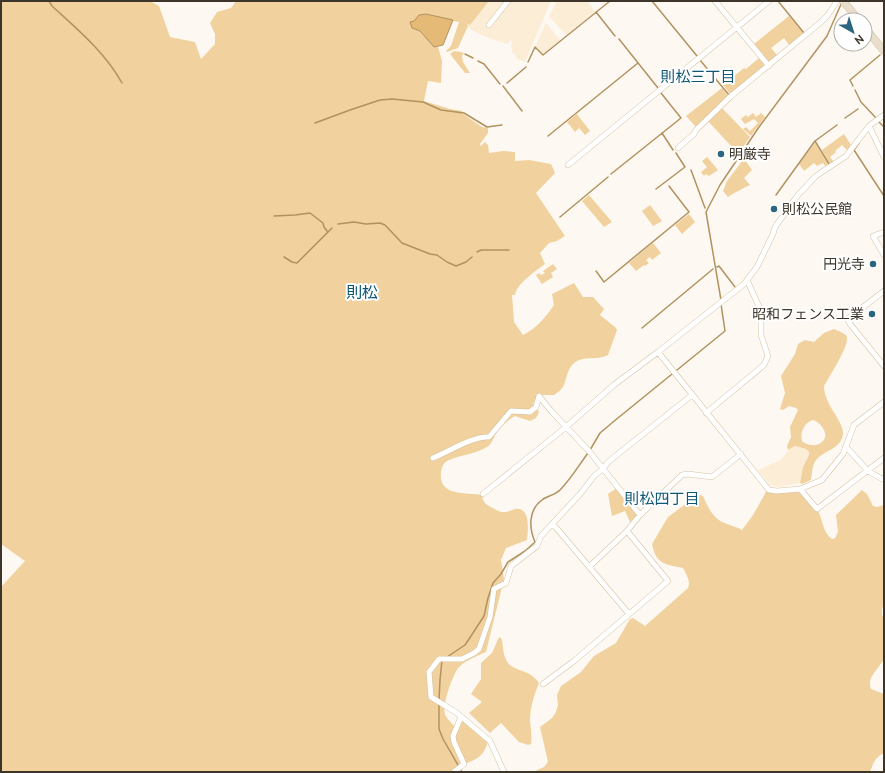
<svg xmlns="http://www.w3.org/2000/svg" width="885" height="773" font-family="Ubuntu,'Noto Sans JP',sans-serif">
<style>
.built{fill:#fcedd6}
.green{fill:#f1d19d;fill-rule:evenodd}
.water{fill:#e4ba76;stroke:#b2925f}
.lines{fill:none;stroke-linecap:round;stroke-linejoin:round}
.stream{stroke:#b2925f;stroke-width:1.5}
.minor-casing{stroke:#d4c1a3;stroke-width:6}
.secondary-casing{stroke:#d4c1a3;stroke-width:8}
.minor{stroke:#fff;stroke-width:5}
.secondary{stroke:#e9decb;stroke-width:7}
.poi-dot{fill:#2b657e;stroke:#fff;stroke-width:1.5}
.labels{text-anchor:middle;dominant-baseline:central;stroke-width:4;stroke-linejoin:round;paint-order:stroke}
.poi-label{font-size:14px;fill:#3d3529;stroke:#fff;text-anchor:start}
.neighbourhood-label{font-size:15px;fill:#0e5873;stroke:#fff}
.quarter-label{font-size:16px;fill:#0e5873;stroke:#fff}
</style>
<rect width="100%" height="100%" fill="#fdf9f2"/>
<!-- built -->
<path class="built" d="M 489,1 L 551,1 L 525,62 L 516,58 L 516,55 L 512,53 L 511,39 L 508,44 L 491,39 L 471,30 L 466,24 L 470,25 Z
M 557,1 L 587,1 L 595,11 L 566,35 L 549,16 Z
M 546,23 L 560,40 L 543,54 L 535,47 Z
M 793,446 L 806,449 L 809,452 L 809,455 L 803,467 L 800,483 L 778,487 L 770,485 L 758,470 L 780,460 Z"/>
<!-- green -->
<path class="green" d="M 1,1 L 150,1 L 159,6 L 170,37 L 195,42 L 201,59 L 215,44 L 215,34 L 210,23 L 217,12 L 231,8 L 236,1 L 489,1 L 470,25 L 467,24 L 468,26 L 458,48 L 447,52 L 446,51 L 451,46 L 459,22 L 419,15 L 414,21 L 420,31 L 434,47 L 438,47 L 442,61 L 441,83 L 428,81 L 424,101 L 450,109 L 462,111 L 463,114 L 482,127 L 488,128 L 488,133 L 480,144 L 481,146 L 485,142 L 488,145 L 489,153 L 503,151 L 515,152 L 515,161 L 529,160 L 551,164 L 555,173 L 536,193 L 565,236 L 557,241 L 549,243 L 540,253 L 545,264 C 536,271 517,283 515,295 L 512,295 L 514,322 L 523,335 C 537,328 545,318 554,305 L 552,294 L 574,283 L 583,297 L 593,297 L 604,309 L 600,315 L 615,327 L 617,330 L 608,355 C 597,361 584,355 574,363 C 567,369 567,379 563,387 C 561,390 557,393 554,395 L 541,395 L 533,403 L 539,412 L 536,418 L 530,421 L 515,416 C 508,420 502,425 497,432 C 493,437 493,443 487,447 C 476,454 461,455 449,460 C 444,462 442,466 441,472 C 438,497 466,492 482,495 C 483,502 485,504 491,507 C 495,509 499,512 503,512 C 507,513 511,510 515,509 C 531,506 528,531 527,540 L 506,548 L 501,560 L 504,579 L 486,652 C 477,656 466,660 459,667 C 453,674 442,704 445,714 C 446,718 451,722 454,726 L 464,717 L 481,730 L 489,738 C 482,766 469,757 453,772 L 1,772 L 1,587 L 25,561 L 1,544 Z
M 789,16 L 804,34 L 790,46 L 784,38 L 771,48 L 778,56 L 772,61 L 768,61 L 754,44 Z
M 454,51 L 461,52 L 464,53 L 462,56 L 463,62 L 470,73 L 465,73 L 450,54 Z
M 759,58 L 764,64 L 763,67 L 730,94 L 723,85 L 744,68 L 746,69 Z
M 722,88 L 728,96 L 697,126 L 695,126 L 686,116 Z
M 722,108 L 750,137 L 737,156 L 731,151 L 732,147 L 708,121 Z
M 753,113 L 756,117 L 761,113 L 765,117 L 751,136 L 743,129 L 746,127 L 750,131 L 758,123 L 754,119 L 745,124 L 741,119 L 746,115 L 748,117 Z
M 577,114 L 590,131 L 585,135 L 579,128 L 575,132 L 567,122 Z
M 844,134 L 851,145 L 847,150 L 842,145 L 835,151 L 836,152 L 830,157 L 834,162 L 830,164 L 822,150 Z
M 815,143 L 828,164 L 825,166 L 823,163 L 817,166 L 814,163 L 804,171 L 799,164 Z
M 707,157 L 718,170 L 709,176 L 706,174 L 704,176 L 701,172 L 707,167 L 702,161 Z
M 743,160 L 745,160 L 752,170 L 744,178 L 750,185 C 742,189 735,192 728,197 L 723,191 L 727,181 Z
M 589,195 L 612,222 L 604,227 L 582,201 Z
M 650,205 L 662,221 L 653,226 L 642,211 Z
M 689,214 L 695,222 L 682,234 L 675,225 Z
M 653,243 L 661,253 L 652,260 L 650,257 L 646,260 L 649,263 L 645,266 L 644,265 L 636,271 L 629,263 Z
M 553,264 L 557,269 L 551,273 L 553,277 L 542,284 L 536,275 L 539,273 L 541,275 L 545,273 L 543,271 Z
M 834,329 C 837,331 846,333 847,337 C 849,346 829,377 824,386 C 824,405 844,421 843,434 C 841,449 825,450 817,459 C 812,464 812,474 811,480 L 802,484 L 800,483 L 803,467 L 809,455 L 809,452 L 806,449 L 795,446 L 788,450 L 787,446 L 791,437 L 790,427 L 798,410 L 796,408 L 789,406 L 783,410 L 780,409 L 785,393 L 781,376 L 795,354 L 798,344 L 805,340 L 814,342 L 824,333 ZM 813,420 C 820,422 830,434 823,441 C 818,447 807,446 802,441 C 800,432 804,423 813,420 Z
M 617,488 L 638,515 L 630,522 L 625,511 L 612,516 L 608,494 Z
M 862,490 L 867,494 L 873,506 L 877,507 L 884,505 L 884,606 L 882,608 L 882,615 L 884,617 C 884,625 885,652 884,658 C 880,669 866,676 871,689 L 884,694 L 884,753 C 875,757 873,764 870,772 L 533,772 L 544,767 L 548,762 L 540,727 L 552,718 L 556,712 L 558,705 L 557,695 L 561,686 L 581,672 L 594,656 L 616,643 L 630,619 L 633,618 L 645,626 L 688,588 C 691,581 686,574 683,568 C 664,564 656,564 652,544 L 668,517 L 694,498 L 700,495 L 703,496 C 708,508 714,520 727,524 C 732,526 737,527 742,530 L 753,515 L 766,492 L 778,493 L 798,492 C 805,498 814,505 819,513 C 823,521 823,533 832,539 L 835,538 L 838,532 L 836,515 Z
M 499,637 L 502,639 C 503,647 503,656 508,663 C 513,671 530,669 539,683 C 534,695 530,708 530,721 C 531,729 532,736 531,744 L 528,745 L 519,742 L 501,723 L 490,733 L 469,713 L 482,702 L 471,694 L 481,679 L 481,663 L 492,653 Z"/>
<!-- water -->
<path class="water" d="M 426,14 L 453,20 L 443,45 L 434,47 L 420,31 L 412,28 L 410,22 L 414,21 L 419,15 Z"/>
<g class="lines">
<!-- stream -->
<path class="stream" d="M 49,1 L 52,6 C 77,29 105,52 122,83
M 652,1 L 697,56
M 778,1 L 804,33
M 596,12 L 615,36
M 619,39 L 658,88
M 465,54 L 473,58
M 700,60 L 729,95
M 478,61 L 484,64 L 500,84
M 528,62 L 535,47 L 543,55 L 610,1
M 507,83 L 526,67
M 503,86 L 522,111
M 853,86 L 850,80 L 880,55
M 855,90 L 861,102 L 877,119
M 845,118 L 858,109
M 879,122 L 884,127
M 315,123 L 350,110 L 380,100 L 392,99 L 423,102 L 441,110 L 464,113 L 487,127 L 502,125
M 662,133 L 673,150
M 548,136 L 638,63
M 815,141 L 829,164
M 859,143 L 854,150 L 884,196
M 691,170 L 705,208
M 611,174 L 681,118 L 661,93
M 656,189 L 685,167 L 676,153
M 776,195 L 815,141 L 837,125
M 274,216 L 295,215 L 310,213 L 323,223 L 324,227 L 327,231
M 560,217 L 608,177
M 338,224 L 354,222 L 366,224 L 380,223 L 385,225 L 402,243 L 430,254 L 437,255 L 447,262 L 456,266 L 466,262 L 472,257
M 477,252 L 481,250 L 509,250
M 284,257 L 292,262 L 297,263 L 332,228
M 717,267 L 719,266 L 735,287
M 596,271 L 604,282 L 689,212 L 669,186
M 721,300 L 706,212 L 720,185 L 759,127 L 827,36 L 842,2
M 642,328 L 713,269
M 590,450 L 600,433 L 613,422 L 725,331 L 721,304
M 447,657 L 465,645 L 473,633 L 484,616 L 488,598 L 493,583 L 501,574 L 508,562 L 525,551 L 535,542 C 529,528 528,510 542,500 C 547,496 555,495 560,490 C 571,479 579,465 588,453
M 439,700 L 440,680 L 442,660
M 439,704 L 439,729 L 443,739 L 462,772"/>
<defs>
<path id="minor" d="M 715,1 L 769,66
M 489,25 L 508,1
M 869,126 L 884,157
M 678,148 L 694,134 L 696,130 L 730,97 L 821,22 L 828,15 L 837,1
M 568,165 L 769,1
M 884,232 L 873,236 L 884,255
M 884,291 L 849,318 L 848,320 L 850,324 L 884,366
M 658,352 L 769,490 L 777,491 L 800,489 L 822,480 L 843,454 L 854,425 L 884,402
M 706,413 L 764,365 L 768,356 L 761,335 L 761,311 L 747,280
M 845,448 L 848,449 L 868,471 L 884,480
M 433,458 C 448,452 473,436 489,437 L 511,411 L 530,412 L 536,407 L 539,396 L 552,412 L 589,451 L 640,515
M 800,489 L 817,509 L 884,458
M 483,494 L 566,427 L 615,384 L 658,352 L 744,284 L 757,267 L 773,234 L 775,227 L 798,195 L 816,176 L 846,156 L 869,126 L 884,115
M 553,524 L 629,614
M 590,566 L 627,531 L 640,515 L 682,475 L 688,474 L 712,477 L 741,454
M 543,684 L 574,661 L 668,581 L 627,531
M 454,772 L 464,764 L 454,742 L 453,736 L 461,717
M 504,772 L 490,741 L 457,713 L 431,697 L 429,672 L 439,659 L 462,659 L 474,653 L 479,649 L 490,617 L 494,589 L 506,583 L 511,566 L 537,546 L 541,536 L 581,493 L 594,476 L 603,469 L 608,462 L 692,395"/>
<path id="secondary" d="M 843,1 L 859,20
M 865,28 L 884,51"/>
</defs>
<!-- minor casing -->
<use href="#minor" class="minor-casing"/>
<!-- secondary casing -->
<use href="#secondary" class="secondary-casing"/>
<!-- minor -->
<use href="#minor" class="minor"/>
<!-- secondary -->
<use href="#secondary" class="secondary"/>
</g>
<!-- markers -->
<g class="poi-dot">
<circle cx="721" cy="154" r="4"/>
<circle cx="774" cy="209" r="4"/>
<circle cx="873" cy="264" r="4"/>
<circle cx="872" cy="314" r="4"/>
</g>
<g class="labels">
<!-- poi labels -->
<g class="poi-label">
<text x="729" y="154">明厳寺</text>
<text x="782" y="209">則松公民館</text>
<text x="865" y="264" text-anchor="end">円光寺</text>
<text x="864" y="314" text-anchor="end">昭和フェンス工業</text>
</g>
<!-- neighbourhood labels -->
<g class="neighbourhood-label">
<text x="698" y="76">則松三丁目</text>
<text x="662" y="498">則松四丁目</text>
</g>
<!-- quarter labels -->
<g class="quarter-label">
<text x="362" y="292">則松</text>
</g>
</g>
<!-- border -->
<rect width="885" height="773" fill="none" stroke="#3d3529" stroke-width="4"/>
<!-- north arrow -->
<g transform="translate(853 32) rotate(141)"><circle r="19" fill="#ffffff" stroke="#b1aea9"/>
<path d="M0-3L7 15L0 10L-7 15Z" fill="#2b657e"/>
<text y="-6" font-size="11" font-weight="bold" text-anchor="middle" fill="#3d3529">N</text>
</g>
</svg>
